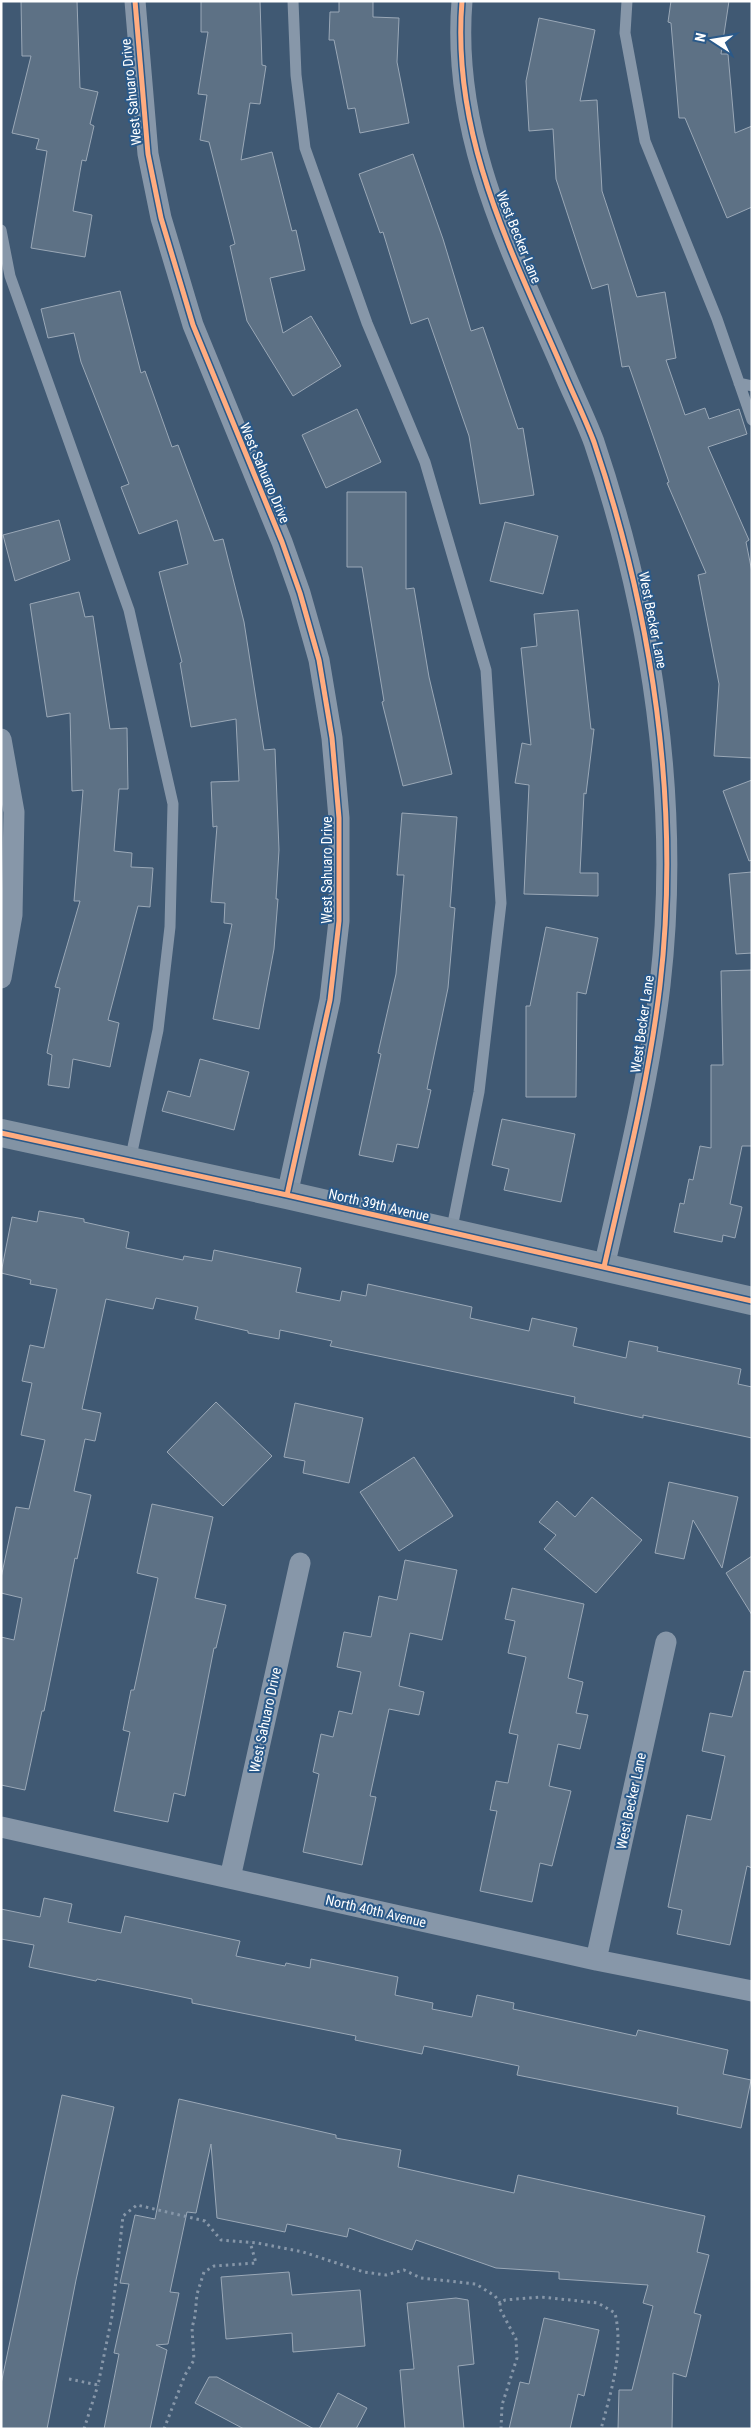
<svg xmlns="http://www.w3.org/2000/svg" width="753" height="2430" font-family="'Roboto Condensed',sans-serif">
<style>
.building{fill:#5d7185;stroke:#9aa8b7}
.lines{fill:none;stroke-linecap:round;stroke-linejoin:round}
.path{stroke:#8797a9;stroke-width:3;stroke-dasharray:2.5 4;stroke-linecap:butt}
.lane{stroke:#8797a9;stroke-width:11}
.street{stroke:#8797a9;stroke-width:21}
.secondary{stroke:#8293a4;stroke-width:28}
.cycleway-casing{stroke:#2a5989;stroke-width:8}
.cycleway{stroke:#ffac80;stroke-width:5}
.labels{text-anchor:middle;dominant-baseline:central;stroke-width:4;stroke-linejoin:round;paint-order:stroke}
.street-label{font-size:14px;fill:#fff;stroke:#2a5989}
</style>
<rect width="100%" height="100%" fill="#405973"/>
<!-- building -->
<path class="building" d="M 21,1 L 77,1 L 80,88 L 98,92 L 90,124 L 94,126 L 86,161 L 82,160 L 73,211 L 92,215 L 85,257 L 31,248 L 47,151 L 36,149 L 39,139 L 12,133 L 31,56 L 22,56 Z
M 201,1 L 260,1 L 262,65 L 266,66 L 260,104 L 250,103 L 241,160 L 272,152 L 292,231 L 296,230 L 305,270 L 270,278 L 283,333 L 311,316 L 341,366 L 293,396 L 247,321 L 230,246 L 235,244 L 209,142 L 200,140 L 207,95 L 198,94 L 208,32 L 201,32 Z
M 339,1 L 373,1 L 373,17 L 399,18 L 397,62 L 409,123 L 360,133 L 355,108 L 348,109 L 334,40 L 329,40 L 330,12 L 339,12 Z
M 671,1 L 729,1 L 721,54 L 728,54 L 735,133 L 752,126 L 752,207 L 727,218 L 685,118 L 679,118 L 671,23 L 668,22 Z
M 539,18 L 595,30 L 580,101 L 597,100 L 602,191 L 637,297 L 665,292 L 676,358 L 666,360 L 685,415 L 705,408 L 709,419 L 739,409 L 747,434 L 708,447 L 749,540 L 746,542 L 752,572 L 752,758 L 714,756 L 719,684 L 698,575 L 706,573 L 667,483 L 669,482 L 629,366 L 622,367 L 608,284 L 592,289 L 556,179 L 553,129 L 529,131 L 526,81 Z
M 413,154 L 443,239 L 471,331 L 483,327 L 518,429 L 523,428 L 534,495 L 480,504 L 469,436 L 428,318 L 411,324 L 383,232 L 380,233 L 359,174 Z
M 120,291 L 141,373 L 145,371 L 172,447 L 178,445 L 214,541 L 223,539 L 244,622 L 264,750 L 275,749 L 279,850 L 276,899 L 278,899 L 274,949 L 259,1029 L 213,1019 L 232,924 L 224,923 L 225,903 L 211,902 L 217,826 L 213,827 L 211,782 L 239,781 L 236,719 L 191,727 L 180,663 L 182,662 L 159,572 L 188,564 L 177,520 L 139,534 L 121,487 L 129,484 L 81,362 L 74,333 L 48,338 L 41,309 Z
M 357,409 L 381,462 L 326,488 L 302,435 Z
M 347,492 L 406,492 L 406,589 L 414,588 L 429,677 L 452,774 L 403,786 L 382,702 L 384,701 L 362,567 L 347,567 Z
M 59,520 L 70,560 L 15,581 L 3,535 Z
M 505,522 L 558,536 L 543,594 L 490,581 Z
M 79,592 L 85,617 L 93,616 L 110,729 L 127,728 L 128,789 L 119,789 L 114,851 L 132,853 L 131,867 L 153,868 L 150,907 L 138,906 L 108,1020 L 119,1023 L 110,1067 L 73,1059 L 69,1088 L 48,1085 L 52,1055 L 47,1053 L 60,988 L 55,987 L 80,901 L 74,901 L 83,790 L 72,791 L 70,713 L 47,717 L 30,604 Z
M 578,610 L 591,729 L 594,729 L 586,794 L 584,793 L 580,873 L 598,873 L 598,896 L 524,894 L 529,785 L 515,783 L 522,743 L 531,745 L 521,648 L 537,646 L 534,614 Z
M 752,780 L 752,860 L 749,861 L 723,791 Z
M 402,813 L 457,817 L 450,907 L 455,908 L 448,988 L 427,1089 L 431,1090 L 418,1148 L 397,1144 L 393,1162 L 359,1155 L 381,1054 L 378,1053 L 396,974 L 404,875 L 397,875 Z
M 752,872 L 752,953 L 736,954 L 729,874 Z
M 546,927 L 598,938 L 586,994 L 577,992 L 576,1097 L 526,1097 L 526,1006 L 530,1006 Z
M 752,970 L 752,1146 L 742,1146 L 730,1204 L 742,1207 L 735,1238 L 723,1235 L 722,1242 L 674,1232 L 680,1203 L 684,1204 L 689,1179 L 693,1180 L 700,1146 L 711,1148 L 711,1065 L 723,1065 L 721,971 Z
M 200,1059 L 249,1072 L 234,1130 L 162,1111 L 168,1091 L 190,1097 Z
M 502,1119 L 575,1134 L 561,1202 L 504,1190 L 509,1169 L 492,1165 Z
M 39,1211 L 84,1219 L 84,1222 L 129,1232 L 126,1248 L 183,1260 L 184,1256 L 212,1261 L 214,1250 L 301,1268 L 296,1292 L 340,1301 L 342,1291 L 366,1296 L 368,1284 L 472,1307 L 470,1318 L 529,1331 L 532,1318 L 577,1328 L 573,1346 L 626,1358 L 629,1341 L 658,1347 L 657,1351 L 741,1369 L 738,1384 L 752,1387 L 752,1438 L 643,1415 L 643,1418 L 574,1403 L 575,1397 L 330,1346 L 332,1341 L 280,1330 L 279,1339 L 248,1333 L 248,1331 L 195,1319 L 198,1307 L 156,1298 L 153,1309 L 106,1299 L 82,1409 L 101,1413 L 95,1441 L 85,1439 L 74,1491 L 91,1495 L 77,1559 L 75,1558 L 44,1711 L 42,1711 L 25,1790 L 1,1785 L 1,1637 L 14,1640 L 22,1598 L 1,1593 L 1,1578 L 16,1507 L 29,1509 L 45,1440 L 21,1435 L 32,1383 L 22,1381 L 30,1345 L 44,1348 L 57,1289 L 30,1284 L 31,1280 L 1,1273 L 12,1217 L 37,1222 Z
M 216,1402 L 272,1456 L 223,1506 L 167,1452 Z
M 295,1403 L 363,1418 L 349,1483 L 303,1473 L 305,1461 L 284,1457 Z
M 414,1457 L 453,1516 L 399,1551 L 360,1492 Z
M 669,1482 L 738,1497 L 722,1568 L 693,1520 L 684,1559 L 655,1553 Z
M 592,1497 L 642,1540 L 596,1593 L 544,1549 L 556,1535 L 539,1522 L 557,1501 L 575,1517 Z
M 152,1504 L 213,1517 L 195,1598 L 226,1605 L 216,1648 L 214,1648 L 185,1796 L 174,1793 L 168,1822 L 114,1811 L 130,1732 L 123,1730 L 131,1690 L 134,1690 L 158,1578 L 137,1573 Z
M 752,1556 L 752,1615 L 726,1573 Z
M 405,1560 L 457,1570 L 442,1640 L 410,1633 L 399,1686 L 424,1692 L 419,1715 L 389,1709 L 370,1796 L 376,1797 L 362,1865 L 303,1852 L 319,1774 L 313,1772 L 321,1734 L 333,1737 L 339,1711 L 352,1714 L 361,1672 L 337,1667 L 344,1632 L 371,1637 L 379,1596 L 397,1600 Z
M 512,1588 L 584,1604 L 568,1678 L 583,1682 L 576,1713 L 588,1715 L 580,1749 L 558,1744 L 549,1786 L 571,1791 L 552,1866 L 540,1863 L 532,1902 L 480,1891 L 497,1811 L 490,1810 L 496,1781 L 508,1783 L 518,1735 L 509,1733 L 526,1657 L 508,1653 L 515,1621 L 505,1619 Z
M 744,1671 L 752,1672 L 752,1868 L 747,1866 L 730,1945 L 677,1934 L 682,1910 L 668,1907 L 687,1815 L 711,1820 L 725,1756 L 702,1751 L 710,1713 L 732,1717 Z
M 44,1898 L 72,1904 L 68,1922 L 121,1933 L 125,1916 L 240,1941 L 236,1956 L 285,1966 L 286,1963 L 310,1968 L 311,1959 L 398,1977 L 395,1995 L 433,2003 L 432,2009 L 472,2017 L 477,1995 L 514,2003 L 513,2009 L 636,2036 L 638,2030 L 728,2050 L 723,2074 L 751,2080 L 741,2128 L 677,2114 L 678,2107 L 517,2075 L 519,2066 L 424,2046 L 422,2054 L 355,2040 L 356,2036 L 192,2003 L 192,1999 L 97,1979 L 96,1981 L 29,1967 L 34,1945 L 1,1939 L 1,1909 L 40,1917 Z
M 62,2095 L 114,2107 L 76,2280 L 47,2429 L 1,2429 L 1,2384 Z
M 179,2099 L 336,2135 L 336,2138 L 401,2150 L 398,2167 L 514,2193 L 518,2175 L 705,2216 L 697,2252 L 709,2255 L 694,2313 L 701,2315 L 686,2377 L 673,2373 L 672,2429 L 618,2429 L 619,2390 L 632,2390 L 653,2306 L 643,2303 L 648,2285 L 559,2279 L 559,2272 L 496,2268 L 416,2240 L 412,2250 L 349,2228 L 347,2237 L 287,2224 L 285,2232 L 217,2218 L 211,2144 L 196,2213 L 187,2212 L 170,2292 L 179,2293 L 168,2344 L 156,2345 L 167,2350 L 150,2429 L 104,2429 L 119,2354 L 114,2353 L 129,2284 L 120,2283 L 135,2215 L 155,2219 Z
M 289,2272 L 292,2295 L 360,2290 L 365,2346 L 293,2352 L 292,2333 L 226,2339 L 221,2277 Z
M 456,2298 L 468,2300 L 474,2364 L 458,2366 L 464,2429 L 405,2429 L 400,2370 L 414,2369 L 407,2303 Z
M 544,2318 L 599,2330 L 584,2396 L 578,2394 L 570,2429 L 509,2429 L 520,2382 L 529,2384 Z
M 209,2377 L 217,2377 L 314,2429 L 244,2429 L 195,2403 Z
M 338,2393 L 367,2408 L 356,2429 L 319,2429 Z"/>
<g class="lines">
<!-- path -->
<path class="path" d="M 69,2379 L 98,2385 L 112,2316 L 123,2216 L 137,2205 L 205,2221 L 221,2240 L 257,2243 L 303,2252 L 364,2272 L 386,2275 L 404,2270 L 421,2278 L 476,2284 L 495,2296 L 500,2303
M 84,2429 L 98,2385
M 164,2429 L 185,2375 L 194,2360 L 192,2328 L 195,2316 L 197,2294 L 204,2272 L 214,2266 L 256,2263 L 250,2242
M 501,2429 L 502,2405 L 517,2358 L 516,2339 L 500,2309 L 500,2303 L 505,2300 L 541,2297 L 598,2303 L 615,2313 C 624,2351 611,2392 601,2429"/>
<!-- lane -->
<path class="lane" d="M 293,1 L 296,75 L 305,148 L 367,323 L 425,462 L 486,670 L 501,903 L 479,1092 L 451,1233
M 627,1 L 625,33 L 645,141 L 717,319 L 752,420
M 1,230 L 10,276 L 129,610 L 173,804 L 170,927 L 158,1030 L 130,1161
M 739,383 L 752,386"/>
<!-- street -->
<path class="street" d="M 135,1 L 148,154 L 161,218 L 193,325 L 282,542 L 300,593 L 319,660 L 332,738 L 339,818 L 339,921 L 330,1000 L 287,1195
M 462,1 C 451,136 511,250 563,370 C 573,394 585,418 594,442 C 652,614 681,803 660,985 C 649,1080 625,1174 604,1267
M 1,739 L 14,812 L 12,915 L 1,978
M 1,1827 L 596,1960 L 752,1991
M 230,1878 L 300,1563
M 596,1960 L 666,1642"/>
<!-- secondary -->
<path class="secondary" d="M 1,1133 L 287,1195 L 752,1301"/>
<defs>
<path id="cycleway" d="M 135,1 L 148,154 L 161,218 L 193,325 L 282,542 L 300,593 L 319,660 L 332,738 L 339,818 L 339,921 L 330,1000 L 287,1195
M 462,1 C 451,136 511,250 563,370 C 573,394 585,418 594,442 C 652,614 681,803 660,985 C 649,1080 625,1174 604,1267
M 1,1133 L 287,1195 L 752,1301"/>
</defs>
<!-- cycleway casing -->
<use href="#cycleway" class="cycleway-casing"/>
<!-- cycleway -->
<use href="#cycleway" class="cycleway"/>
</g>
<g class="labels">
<!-- street labels -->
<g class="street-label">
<text transform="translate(131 92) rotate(-96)">West Sahuaro Drive</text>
<text transform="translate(519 237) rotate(68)">West Becker Lane</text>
<text transform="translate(265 473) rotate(67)">West Sahuaro Drive</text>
<text transform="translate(653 620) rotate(79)">West Becker Lane</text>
<text transform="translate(327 870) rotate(-90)">West Sahuaro Drive</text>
<text transform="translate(642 1024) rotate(-82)">West Becker Lane</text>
<text transform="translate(379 1205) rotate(13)">North 39th Avenue</text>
<text transform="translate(265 1720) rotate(-78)">West Sahuaro Drive</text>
<text transform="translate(631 1801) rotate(-78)">West Becker Lane</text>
<text transform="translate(376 1911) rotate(13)">North 40th Avenue</text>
</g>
</g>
<!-- border -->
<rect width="753" height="2430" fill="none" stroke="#ffffff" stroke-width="5"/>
<!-- north arrow -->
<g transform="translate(713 40) rotate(282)" stroke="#2a5989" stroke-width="4" paint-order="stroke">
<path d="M0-4L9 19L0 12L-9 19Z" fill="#ffffff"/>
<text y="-8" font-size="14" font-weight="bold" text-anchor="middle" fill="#ffffff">N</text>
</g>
</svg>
